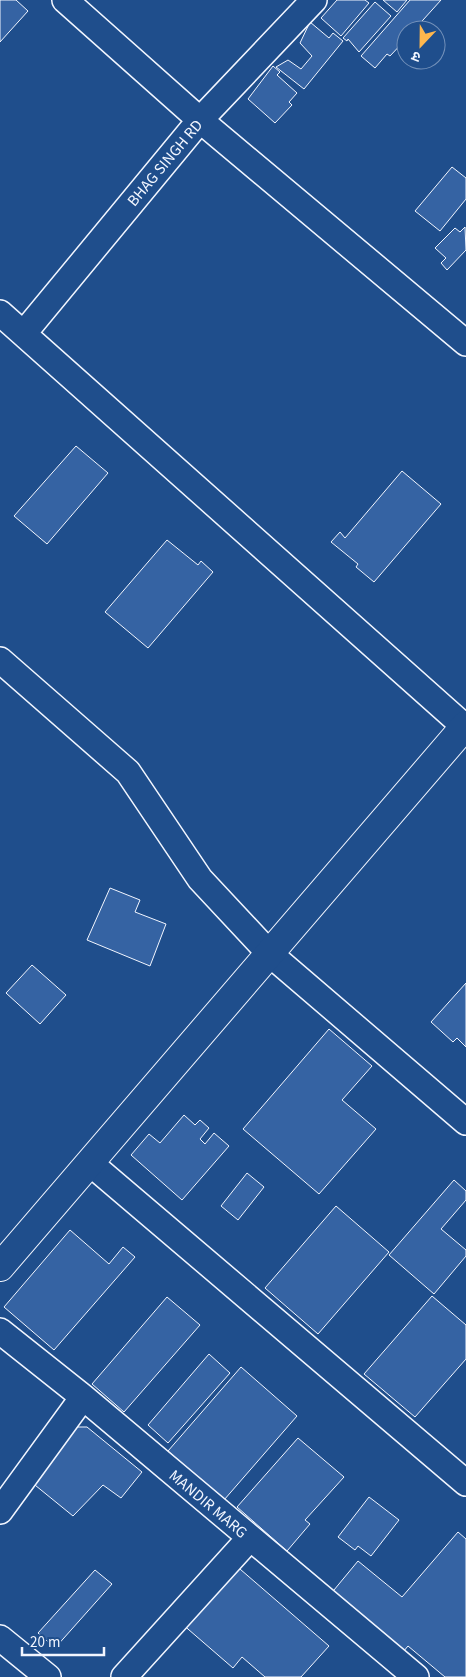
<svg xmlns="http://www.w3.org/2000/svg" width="466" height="1677" font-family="'Source Sans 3','Noto Sans Devanagari',sans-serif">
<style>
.building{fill:#3563a3;stroke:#f2f6ff}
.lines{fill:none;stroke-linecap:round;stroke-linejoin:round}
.minor-casing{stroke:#f2f6ff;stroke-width:28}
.tertiary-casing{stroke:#f2f6ff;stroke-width:30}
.minor{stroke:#1f4e8c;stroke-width:25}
.tertiary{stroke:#1f4e8c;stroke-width:28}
.labels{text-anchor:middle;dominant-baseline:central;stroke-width:4;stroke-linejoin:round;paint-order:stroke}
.street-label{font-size:16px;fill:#f2f6ff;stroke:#1f4e8c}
</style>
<rect width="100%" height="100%" fill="#1f4e8c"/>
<!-- building -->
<path class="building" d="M 0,0 L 16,0 L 28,11 L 0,42 Z
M 337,0 L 365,0 L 369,3 L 341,36 L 321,18 Z
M 383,0 L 407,0 L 397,12 Z
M 410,0 L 441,0 L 414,30 L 406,30 L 406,39 L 390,56 L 387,54 L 375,68 L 361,56 Z
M 375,2 L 391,16 L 359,52 L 348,39 L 347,41 L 343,38 Z
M 310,22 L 329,38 L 333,33 L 343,41 L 304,89 L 276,67 L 288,60 L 301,69 L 312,56 L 300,43 Z
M 273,66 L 280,72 L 277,75 L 297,93 L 289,102 L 292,105 L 275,123 L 248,99 Z
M 452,167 L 466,178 L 466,199 L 440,231 L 415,211 Z
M 465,227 L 466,250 L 447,270 L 441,263 L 446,258 L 435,248 L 455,228 L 460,232 Z
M 76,446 L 108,473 L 47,544 L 14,516 Z
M 402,471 L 441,504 L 374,582 L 356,567 L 358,564 L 331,542 L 340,532 L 345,538 Z
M 167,540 L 198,565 L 201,561 L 213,572 L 148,648 L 105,612 Z
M 110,888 L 140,900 L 135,912 L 166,924 L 150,966 L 87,940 Z
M 32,965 L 66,995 L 40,1024 L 6,993 Z
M 466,983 L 466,1047 L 457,1038 L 453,1042 L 431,1022 Z
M 329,1029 L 372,1066 L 342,1100 L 376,1129 L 319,1194 L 243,1129 Z
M 184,1115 L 195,1125 L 200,1120 L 209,1128 L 200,1139 L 205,1144 L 214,1133 L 229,1146 L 182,1200 L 131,1155 L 149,1134 L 160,1143 Z
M 247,1173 L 264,1187 L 238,1220 L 221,1206 Z
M 454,1180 L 466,1191 L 466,1200 L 441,1229 L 466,1250 L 466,1256 L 434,1294 L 389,1255 Z
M 336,1206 L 389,1252 L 318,1334 L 265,1288 Z
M 70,1230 L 109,1264 L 123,1247 L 135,1257 L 54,1350 L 4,1307 Z
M 432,1296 L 466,1325 L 466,1359 L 415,1417 L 364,1374 Z
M 167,1297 L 200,1325 L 124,1412 L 92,1384 Z
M 209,1354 L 230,1373 L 168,1443 L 148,1425 Z
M 241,1367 L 297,1416 L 224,1500 L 168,1451 Z
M 76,1427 L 87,1427 L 142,1472 L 121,1498 L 103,1485 L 73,1516 L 30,1481 Z
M 298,1438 L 344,1477 L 305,1520 L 310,1524 L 287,1551 L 237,1507 Z
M 369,1497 L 399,1520 L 371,1556 L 358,1546 L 355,1550 L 338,1537 Z
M 458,1532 L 466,1539 L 466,1677 L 445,1677 L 408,1646 L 403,1652 L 329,1596 L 358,1561 L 402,1597 Z
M 233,1563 L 329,1646 L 301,1677 L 265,1677 L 242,1657 L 233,1668 L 181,1623 Z
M 95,1570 L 112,1584 L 55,1648 L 38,1633 Z"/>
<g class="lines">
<defs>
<path id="minor" d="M 65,0 L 200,120 L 466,343
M 0,313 L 466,728
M 24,333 L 200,120 L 314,0
M 0,660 L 128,772 L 200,879 L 270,954 L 466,1122
M 90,1163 L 466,1483
M 0,1331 L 83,1397 L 416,1677
M 0,1511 L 83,1397
M 0,1638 L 48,1677
M 124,1677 L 249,1539"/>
<path id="tertiary" d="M 0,1267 L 466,725"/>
</defs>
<!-- minor casing -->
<use href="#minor" class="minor-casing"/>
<!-- tertiary casing -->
<use href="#tertiary" class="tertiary-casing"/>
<!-- minor -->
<use href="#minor" class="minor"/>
<!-- tertiary -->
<use href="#tertiary" class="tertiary"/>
</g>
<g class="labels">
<!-- street labels -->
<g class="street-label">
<text transform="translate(165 163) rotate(-50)">BHAG SINGH RD</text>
<text transform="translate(208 1504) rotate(40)">MANDIR MARG</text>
</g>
</g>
<!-- north arrow -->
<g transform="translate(421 45) rotate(202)"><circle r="24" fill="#1f4e8c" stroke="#7391ba"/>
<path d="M0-4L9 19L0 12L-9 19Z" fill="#ffb74d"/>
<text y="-8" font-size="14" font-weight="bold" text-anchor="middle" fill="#f2f6ff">उ</text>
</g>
<!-- scale -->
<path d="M22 1647v8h82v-8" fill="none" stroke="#f2f6ff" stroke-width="2.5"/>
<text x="30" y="1647" font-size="15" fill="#f2f6ff" stroke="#1f4e8c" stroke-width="4" paint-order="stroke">20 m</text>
</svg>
